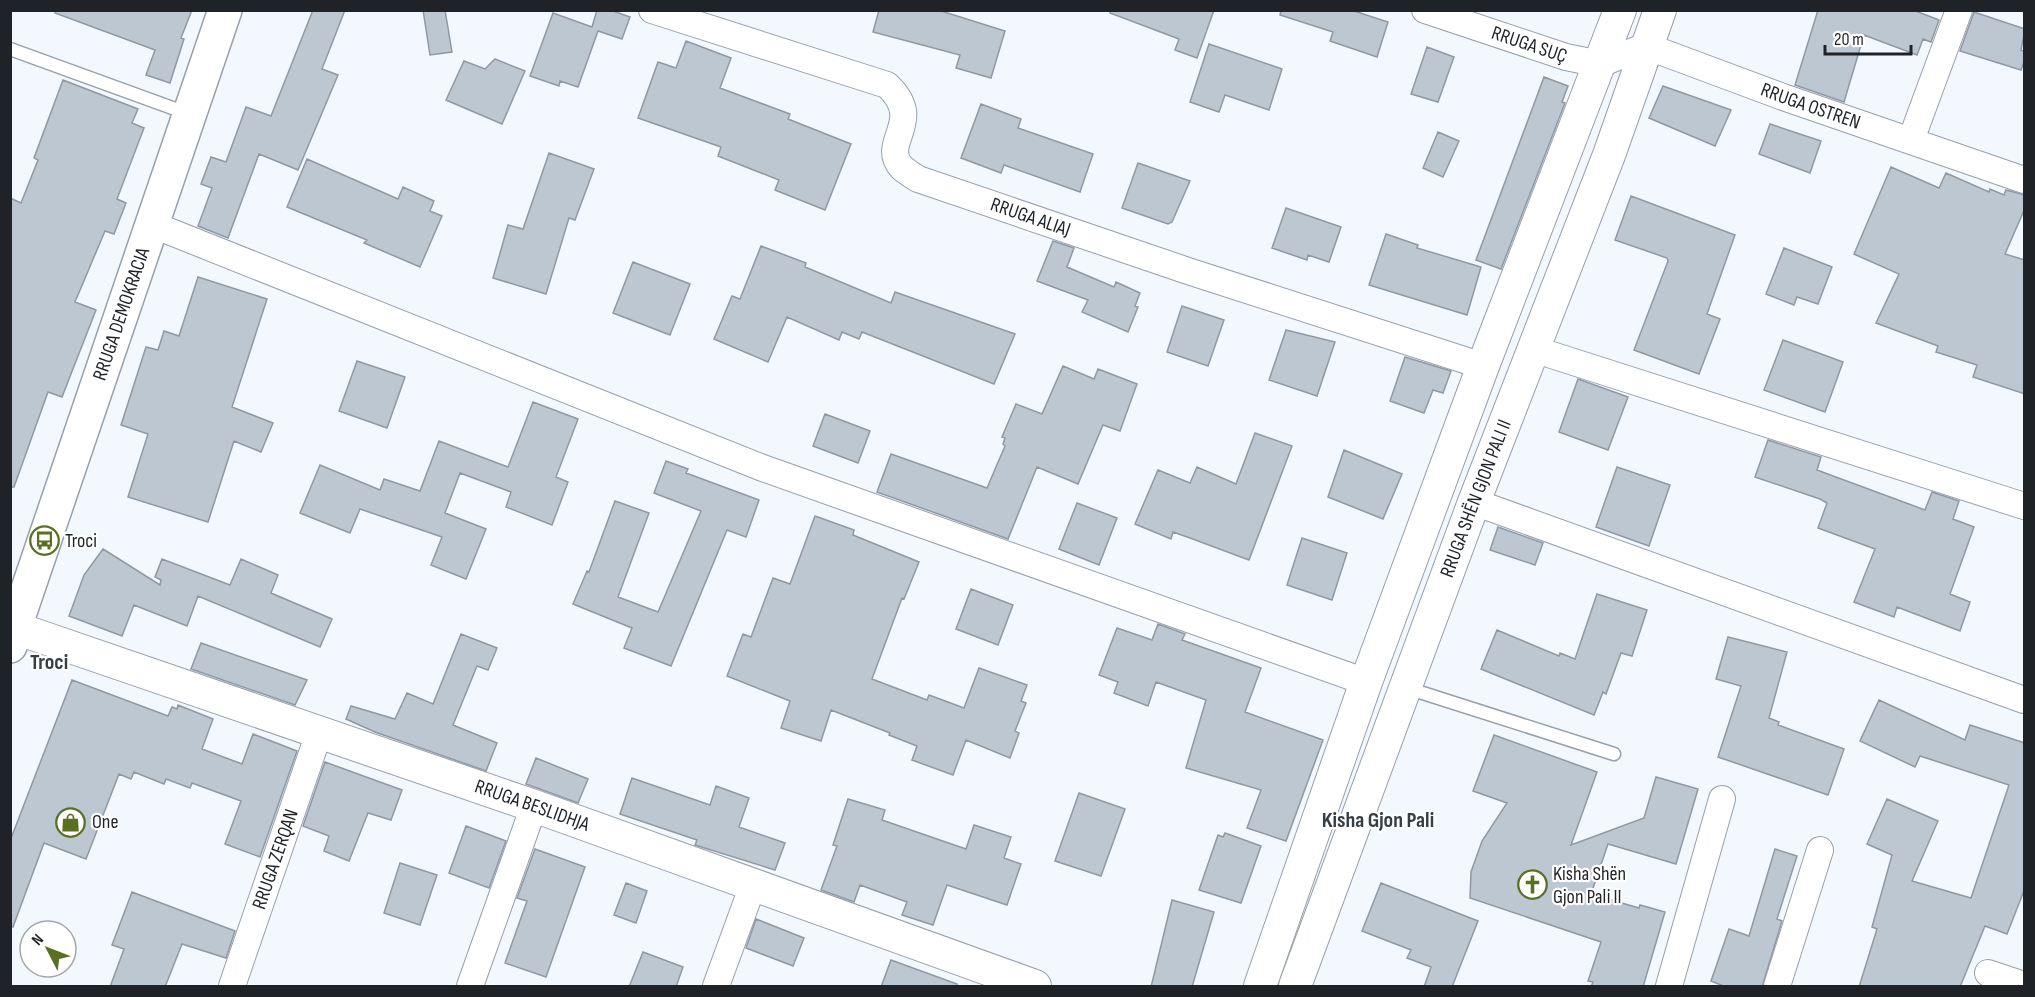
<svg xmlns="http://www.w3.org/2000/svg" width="2035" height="997" font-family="'Sofia Sans Condensed',sans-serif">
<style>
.building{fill:#bdc7d1;stroke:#9099a3;stroke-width:1.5}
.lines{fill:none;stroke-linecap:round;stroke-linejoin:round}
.service-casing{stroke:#97a0ab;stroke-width:15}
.minor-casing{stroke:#97a0ab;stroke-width:28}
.tertiary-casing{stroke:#97a0ab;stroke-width:34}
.secondary-casing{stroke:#97a0ab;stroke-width:36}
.service{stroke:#fff;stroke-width:12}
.minor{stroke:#fff;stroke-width:26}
.tertiary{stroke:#fff;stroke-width:32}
.secondary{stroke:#fff;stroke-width:33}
.labels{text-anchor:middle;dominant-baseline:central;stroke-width:4.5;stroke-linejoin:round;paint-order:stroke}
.street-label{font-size:20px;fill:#1f2327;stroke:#fff}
.poi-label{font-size:20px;fill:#1f2327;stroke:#fff;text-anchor:start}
.quarter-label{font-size:22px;font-weight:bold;fill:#363e46;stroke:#fff}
</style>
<rect width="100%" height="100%" fill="#f2f8fe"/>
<!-- building -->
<path class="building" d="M 55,10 L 192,10 L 181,38 L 184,39 L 170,83 L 146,75 L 155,50 L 55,13 Z
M 313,10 L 345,10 L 322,69 L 338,75 L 298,170 L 259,154 L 228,238 L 198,226 L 212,188 L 201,184 L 211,157 L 226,162 L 246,107 L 271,116 Z
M 423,10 L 445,10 L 452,52 L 430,55 Z
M 597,10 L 610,10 L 630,17 L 622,39 L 598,31 L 578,87 L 560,81 L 559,86 L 530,76 L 553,13 L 592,27 Z
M 879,10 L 938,10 L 1005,31 L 991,78 L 956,68 L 960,55 L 873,32 Z
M 1110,10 L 1214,10 L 1197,58 L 1175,50 L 1179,39 L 1110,13 Z
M 1281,10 L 1351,10 L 1388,22 L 1377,57 L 1330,41 L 1333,32 L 1280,15 Z
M 1818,10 L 1913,10 L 1939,20 L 1931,42 L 1923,39 L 1917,55 L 1864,35 L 1844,102 L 1795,85 Z
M 1974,12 L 2025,29 L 2021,50 L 2025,52 L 2025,59 L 2021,70 L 1960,51 Z
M 686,41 L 731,58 L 720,88 L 790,114 L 788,119 L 851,144 L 825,210 L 775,190 L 779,180 L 718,156 L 721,147 L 638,118 L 658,62 L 676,68 Z
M 1209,44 L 1282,69 L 1269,110 L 1225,95 L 1219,112 L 1190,102 Z
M 1427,47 L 1454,57 L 1438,102 L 1411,94 Z
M 495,59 L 525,71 L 502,124 L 446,100 L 464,61 L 485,69 Z
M 1544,77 L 1568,86 L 1562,102 L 1565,103 L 1501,269 L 1476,260 Z
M 63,80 L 138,109 L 132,123 L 144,128 L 117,199 L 126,203 L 114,234 L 105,231 L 75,302 L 96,310 L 62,397 L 48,392 L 14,487 L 10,487 L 10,198 L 21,203 L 38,160 L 34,158 Z
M 1663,86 L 1731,110 L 1715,146 L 1649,118 Z
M 981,104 L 1021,119 L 1018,128 L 1093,154 L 1080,192 L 1004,165 L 1001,173 L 961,158 Z
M 1770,124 L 1821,141 L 1810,173 L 1759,154 Z
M 1438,132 L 1459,141 L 1443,177 L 1423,168 Z
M 549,153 L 594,169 L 575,220 L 569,218 L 546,294 L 493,278 L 508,225 L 523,229 Z
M 307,159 L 398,199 L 403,187 L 434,201 L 430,211 L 442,216 L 420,267 L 364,243 L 367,240 L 287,207 Z
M 1138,163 L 1190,181 L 1172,222 L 1168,224 L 1122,208 Z
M 1891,167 L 1939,188 L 1946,173 L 1989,192 L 1990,189 L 2004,195 L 2006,190 L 2025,195 L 2025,208 L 2005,254 L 2025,260 L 2025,394 L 1973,377 L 1977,365 L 1936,352 L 1938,346 L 1876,323 L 1899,274 L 1854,254 Z
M 1631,196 L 1735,235 L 1707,314 L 1720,319 L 1699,374 L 1634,350 L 1668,261 L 1667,258 L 1615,240 Z
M 1286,208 L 1341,227 L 1329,262 L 1308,255 L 1307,260 L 1272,248 Z
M 1386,234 L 1418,245 L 1417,248 L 1481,267 L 1467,315 L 1369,285 Z
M 1053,241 L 1074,248 L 1067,267 L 1114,287 L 1116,282 L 1140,293 L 1135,306 L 1138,307 L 1128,332 L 1082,312 L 1088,300 L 1037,281 Z
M 761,246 L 806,263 L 805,267 L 891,303 L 895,292 L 1015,334 L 994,384 L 862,332 L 859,339 L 842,332 L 839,340 L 787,317 L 768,362 L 714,339 L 732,296 L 740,299 Z
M 1784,248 L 1832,267 L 1818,304 L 1797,297 L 1794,305 L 1766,294 Z
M 633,262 L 690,284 L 670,335 L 613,313 Z
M 198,277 L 267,299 L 232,407 L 273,423 L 261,452 L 234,441 L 208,522 L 128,497 L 148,434 L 121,425 L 146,347 L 158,350 L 164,331 L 179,336 Z
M 1182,306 L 1224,320 L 1208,366 L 1167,352 Z
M 1286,330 L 1335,342 L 1317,396 L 1269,380 Z
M 1783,340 L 1843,362 L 1825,412 L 1764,390 Z
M 1405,357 L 1451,371 L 1443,393 L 1433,390 L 1424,413 L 1390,401 Z
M 357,361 L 405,377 L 387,428 L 339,411 Z
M 1063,366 L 1094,379 L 1098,369 L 1137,384 L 1120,431 L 1103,425 L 1078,484 L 1037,467 L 1008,539 L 877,492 L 891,454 L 987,488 L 1005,446 L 1003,444 L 1005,438 L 1002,437 L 1016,404 L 1042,414 Z
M 1578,379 L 1628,397 L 1608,450 L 1559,432 Z
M 533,402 L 578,419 L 556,477 L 568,482 L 552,525 L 506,507 L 511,492 L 460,473 L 445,513 L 486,529 L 466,579 L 431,565 L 442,537 L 360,509 L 350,533 L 300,513 L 320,465 L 380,490 L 384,479 L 420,491 L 439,441 L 508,467 Z
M 825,414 L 870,431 L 858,463 L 813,446 Z
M 1255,433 L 1292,446 L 1249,560 L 1190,538 L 1173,532 L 1171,539 L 1135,524 L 1158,470 L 1190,483 L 1197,467 L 1236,484 Z
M 1768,440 L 1821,457 L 1817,470 L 1925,510 L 1932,492 L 1959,501 L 1953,519 L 1974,527 L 1950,594 L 1970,602 L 1960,631 L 1897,607 L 1894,617 L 1854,602 L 1875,549 L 1818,528 L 1827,503 L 1820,499 L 1755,477 Z
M 1344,450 L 1402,474 L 1383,519 L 1328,497 Z
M 666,461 L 688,469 L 686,473 L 759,500 L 746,537 L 727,530 L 671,666 L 624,648 L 632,628 L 573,604 L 587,571 L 589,572 L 615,501 L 649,513 L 618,597 L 658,612 L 701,511 L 654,493 Z
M 1617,467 L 1670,485 L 1649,546 L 1596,527 Z
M 1077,503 L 1117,518 L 1099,565 L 1059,549 Z
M 815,516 L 854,530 L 853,535 L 919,562 L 904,599 L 902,598 L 872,679 L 927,700 L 929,695 L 964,708 L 979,668 L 1027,685 L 1021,701 L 1026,703 L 1015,731 L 1019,733 L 1010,758 L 966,740 L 953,775 L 912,760 L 917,746 L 889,735 L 890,733 L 831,710 L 821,741 L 781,728 L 790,701 L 727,676 L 743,634 L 751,637 L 773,578 L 790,584 Z
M 1498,527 L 1543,543 L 1535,565 L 1490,550 Z
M 1302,538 L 1347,553 L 1332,600 L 1287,585 Z
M 103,549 L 160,585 L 161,580 L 155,577 L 162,559 L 230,585 L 241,559 L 278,575 L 271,593 L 332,619 L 320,647 L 198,596 L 187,626 L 134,605 L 122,636 L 69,616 L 84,575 Z
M 971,589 L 1013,605 L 998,645 L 956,629 Z
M 1597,594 L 1647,610 L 1632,656 L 1621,653 L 1606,694 L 1603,692 L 1594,715 L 1481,669 L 1497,630 L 1559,656 L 1560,653 L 1575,659 Z
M 1158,624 L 1185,634 L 1182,640 L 1261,668 L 1245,712 L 1323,740 L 1286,841 L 1247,828 L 1261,790 L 1186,768 L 1206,700 L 1156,682 L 1148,706 L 1114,693 L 1118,682 L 1099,675 L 1117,628 L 1152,640 Z
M 461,634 L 497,648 L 488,670 L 477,666 L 453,725 L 497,743 L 486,771 L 375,732 L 346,719 L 351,706 L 395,719 L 407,693 L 433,704 Z
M 1728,637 L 1787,652 L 1769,718 L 1779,722 L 1778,725 L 1844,749 L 1828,795 L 1718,757 L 1741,686 L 1716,679 Z
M 201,643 L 307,680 L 295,705 L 191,669 Z
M 72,680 L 168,716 L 172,707 L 177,709 L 178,705 L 213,719 L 202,749 L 242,764 L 253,734 L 297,751 L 260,857 L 225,844 L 241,801 L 192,783 L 190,788 L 166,779 L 164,784 L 134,772 L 131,779 L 119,774 L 86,859 L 44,843 L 13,927 L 10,926 L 10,841 Z
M 1879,700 L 1965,740 L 1970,725 L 2025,743 L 2025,888 L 2007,934 L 1985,926 L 1960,987 L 1859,987 L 1877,929 L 1872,927 L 1892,855 L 1867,844 L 1887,799 L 1938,821 L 1912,881 L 1971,898 L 2009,785 L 1920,756 L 1915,767 L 1860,741 Z
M 1494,735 L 1597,772 L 1571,845 L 1644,818 L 1656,777 L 1698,789 L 1676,864 L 1608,844 L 1591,894 L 1639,908 L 1640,905 L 1665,912 L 1643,987 L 1591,987 L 1593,982 L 1588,981 L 1601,942 L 1470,898 L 1471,872 L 1482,841 L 1507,803 L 1473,791 Z
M 536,758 L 588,779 L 578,803 L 526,784 Z
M 325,762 L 402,790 L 391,820 L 368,813 L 349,861 L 324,851 L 329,836 L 303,826 Z
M 632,778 L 710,805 L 716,786 L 749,798 L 739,827 L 785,843 L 775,870 L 695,845 L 697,840 L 620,814 Z
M 1079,793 L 1125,809 L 1101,876 L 1055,861 Z
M 848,799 L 885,810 L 882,820 L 966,849 L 974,825 L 1011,837 L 1004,858 L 1021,864 L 1007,905 L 947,885 L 933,925 L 902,915 L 907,902 L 860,885 L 854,902 L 821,890 L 837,846 L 833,845 Z
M 466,826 L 506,841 L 489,888 L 449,873 Z
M 1225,833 L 1261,846 L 1241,903 L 1199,890 L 1218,835 L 1223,837 Z
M 535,849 L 585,867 L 546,977 L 505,963 L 527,901 L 517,898 Z
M 1775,849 L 1797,856 L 1777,919 L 1782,921 L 1762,987 L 1726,987 L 1711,981 L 1729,929 L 1749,936 Z
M 400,863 L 437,875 L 420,925 L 384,913 Z
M 626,883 L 647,891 L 636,923 L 614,915 Z
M 1381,883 L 1478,921 L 1452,987 L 1424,987 L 1431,967 L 1407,958 L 1411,950 L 1362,931 Z
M 132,892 L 235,931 L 226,958 L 182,944 L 165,987 L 110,987 L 124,949 L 112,945 Z
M 1172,900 L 1214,912 L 1192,987 L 1151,987 Z
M 756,919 L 804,938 L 793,966 L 746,948 Z
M 643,952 L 683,967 L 676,987 L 629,987 Z
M 891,960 L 957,984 L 957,987 L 881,987 Z"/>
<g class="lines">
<defs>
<path id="service" d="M 10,49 L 189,114
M 1407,688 L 1614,754"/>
<g id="minor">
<path id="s1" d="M 652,10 L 887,85 C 927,122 878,142 902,168 C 907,172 913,176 918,179 L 1188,271 L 1483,366"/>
<path id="s2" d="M 1425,10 L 1566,57 L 1600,64 L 1646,46 L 1783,97 L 2024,180"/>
<path d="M 1911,140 L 1959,10"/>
<path d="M 151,224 L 760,467 L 1366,682"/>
<path d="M 1533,349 L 2024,506"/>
<path d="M 1474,502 L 2024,700"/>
<path d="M 1988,973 L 2024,985"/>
<path id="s3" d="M 232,986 L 319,733"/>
<path d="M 470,986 L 534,806"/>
<path d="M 716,986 L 753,885"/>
<path d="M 1669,986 L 1722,799"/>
<path d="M 1777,986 L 1820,850"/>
</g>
<g id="tertiary">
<path id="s4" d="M 27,632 L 534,806 L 1035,986"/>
<path d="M 1260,986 L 1366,682 L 1483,366 L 1620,10"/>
<path id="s5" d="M 1295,986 L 1474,502 L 1609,155 L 1660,10"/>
</g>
<g id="secondary">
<path id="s6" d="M 18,618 L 225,10"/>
<path d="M 10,646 L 12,640"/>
</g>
</defs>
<!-- service casing -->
<use href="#service" class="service-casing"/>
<!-- minor casing -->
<use href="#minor" class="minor-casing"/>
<!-- tertiary casing -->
<use href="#tertiary" class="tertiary-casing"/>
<!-- secondary casing -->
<use href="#secondary" class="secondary-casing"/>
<!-- service -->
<use href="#service" class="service"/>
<!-- minor -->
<use href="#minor" class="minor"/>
<!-- tertiary -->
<use href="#tertiary" class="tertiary"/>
<!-- secondary -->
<use href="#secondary" class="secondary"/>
</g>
<!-- icons -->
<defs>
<symbol id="bus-ring" viewBox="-11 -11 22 22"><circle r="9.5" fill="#fff" stroke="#597020" stroke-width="1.5"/><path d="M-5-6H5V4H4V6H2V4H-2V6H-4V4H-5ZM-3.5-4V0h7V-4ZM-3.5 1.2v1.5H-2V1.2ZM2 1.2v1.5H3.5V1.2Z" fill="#597020"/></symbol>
<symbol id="shop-ring" viewBox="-11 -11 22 22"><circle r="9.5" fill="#fff" stroke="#597020" stroke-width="1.5"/><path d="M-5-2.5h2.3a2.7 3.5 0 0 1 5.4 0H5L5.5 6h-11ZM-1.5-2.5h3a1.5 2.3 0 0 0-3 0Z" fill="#597020"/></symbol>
<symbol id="church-ring" viewBox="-11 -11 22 22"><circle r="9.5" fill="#fff" stroke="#597020" stroke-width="1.5"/><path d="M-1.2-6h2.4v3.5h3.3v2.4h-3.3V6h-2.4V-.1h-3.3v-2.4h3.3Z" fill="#597020"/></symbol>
</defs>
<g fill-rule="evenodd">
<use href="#bus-ring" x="28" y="524" width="33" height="33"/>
<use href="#shop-ring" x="54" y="806" width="33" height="33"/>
<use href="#church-ring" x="1516" y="868" width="33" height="33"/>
</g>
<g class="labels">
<!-- street labels -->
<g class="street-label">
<text stroke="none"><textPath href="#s2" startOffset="110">RRUGA SUÇ</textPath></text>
<text stroke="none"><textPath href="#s2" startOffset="408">RRUGA OSTREN</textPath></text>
<text stroke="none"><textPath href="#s1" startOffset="476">RRUGA ALIAJ</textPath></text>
<text stroke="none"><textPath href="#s6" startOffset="321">RRUGA DEMOKRACIA</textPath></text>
<text stroke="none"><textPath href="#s5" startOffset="520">RRUGA SHËN GJON PALI II</textPath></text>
<text stroke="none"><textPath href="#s4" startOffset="534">RRUGA BESLIDHJA</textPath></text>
<text stroke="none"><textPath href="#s3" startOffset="134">RRUGA ZERQAN</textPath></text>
</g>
<!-- poi labels -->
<g class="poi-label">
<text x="65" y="541">Troci</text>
<text x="92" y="822">One</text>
<text x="1553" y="874">Kisha Shën<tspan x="1553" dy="23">Gjon Pali II</tspan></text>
</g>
<!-- quarter labels -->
<g class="quarter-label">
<text x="49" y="662">Troci</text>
<text x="1378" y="820">Kisha Gjon Pali</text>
</g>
</g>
<!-- border -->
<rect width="2035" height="997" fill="none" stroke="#1f2327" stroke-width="24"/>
<!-- north arrow -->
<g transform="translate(48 949) rotate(312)"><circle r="28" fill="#ffffff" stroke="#a5a7a9" stroke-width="1.5"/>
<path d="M0-4.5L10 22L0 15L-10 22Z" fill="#597020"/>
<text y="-9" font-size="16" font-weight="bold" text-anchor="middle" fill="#1f2327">N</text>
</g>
<!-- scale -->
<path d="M1825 45v9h86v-9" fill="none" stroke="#1f2327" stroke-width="3"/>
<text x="1834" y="45" font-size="18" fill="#1f2327" stroke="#ffffff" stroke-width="4.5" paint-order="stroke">20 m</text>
</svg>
